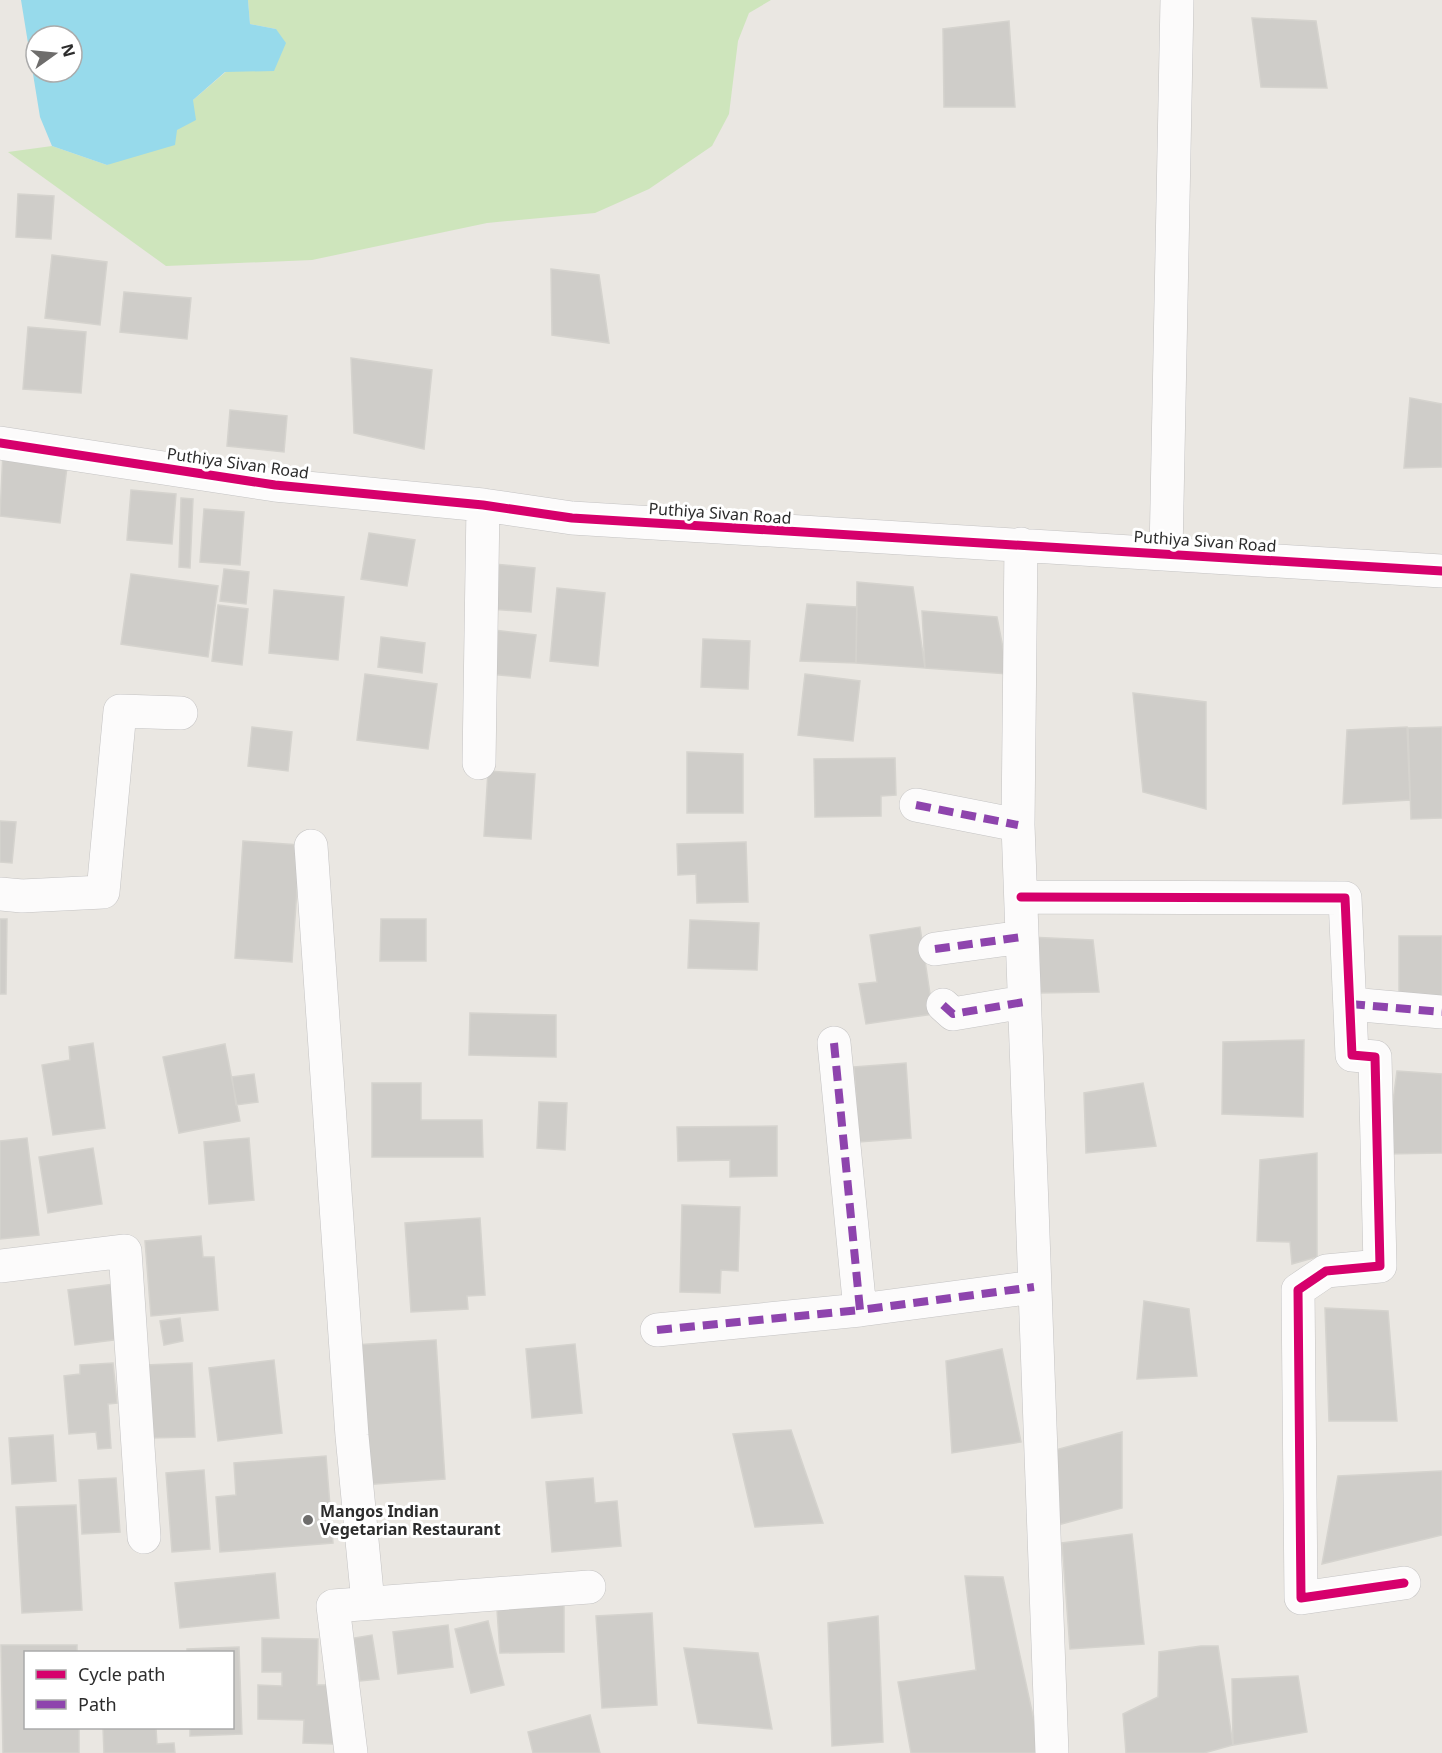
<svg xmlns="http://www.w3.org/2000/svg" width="1442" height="1753" font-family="'Noto Sans',sans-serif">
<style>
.green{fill:#cee5bc}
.water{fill:#97daeb;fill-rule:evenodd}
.building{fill:#cfcdc9;stroke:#d5d3ce;stroke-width:1.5}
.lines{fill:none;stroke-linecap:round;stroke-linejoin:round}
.street-casing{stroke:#c4c3c3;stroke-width:34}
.street{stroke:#fcfbfb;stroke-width:33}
.quiet{stroke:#8e44ad;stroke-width:8;stroke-dasharray:15 8;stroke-linecap:butt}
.cycleway-casing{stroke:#fff;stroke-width:13}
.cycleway{stroke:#d6006c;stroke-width:9}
.poi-dot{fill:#6e6d6c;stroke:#fff;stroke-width:2}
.labels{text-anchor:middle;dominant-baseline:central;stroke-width:6;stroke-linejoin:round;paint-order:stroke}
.street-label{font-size:16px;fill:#2c2c2c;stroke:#fff}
.poi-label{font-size:16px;font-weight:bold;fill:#2c2c2c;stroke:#fff;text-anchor:start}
</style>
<rect width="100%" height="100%" fill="#eae7e2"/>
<!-- green -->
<path class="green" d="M 248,0 L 771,0 L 749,13 L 738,41 L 729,114 L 712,146 L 649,189 L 595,213 L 487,223 L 312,260 L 166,266 L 8,152 L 52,146 L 107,165 L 177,130 L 193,100 L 276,29 L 250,24 Z"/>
<!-- water -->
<path class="water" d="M 21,0 L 248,0 L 250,24 L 276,29 L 286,43 L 274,71 L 225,72 L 193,100 L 196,120 L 177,130 L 175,145 L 107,165 L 52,146 L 40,117 ZM 36,36 L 72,36 L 72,72 L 36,72 Z"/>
<!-- building -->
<path class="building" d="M 1252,18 L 1316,21 L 1327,88 L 1261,87 Z
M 1009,21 L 1015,107 L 944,107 L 943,29 Z
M 18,194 L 54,196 L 51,239 L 16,237 Z
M 52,255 L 107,262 L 100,325 L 45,318 Z
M 551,269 L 599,275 L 609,343 L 552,335 Z
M 124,292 L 191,298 L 187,339 L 120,332 Z
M 28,327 L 86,332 L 81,393 L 23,389 Z
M 351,358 L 432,370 L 424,449 L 354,433 Z
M 1410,398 L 1442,404 L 1442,467 L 1404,468 Z
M 230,410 L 287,416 L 284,452 L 227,446 Z
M 3,451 L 68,459 L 60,523 L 0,516 Z
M 131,490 L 176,494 L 172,544 L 127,540 Z
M 181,498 L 193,499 L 190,568 L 179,567 Z
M 204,509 L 244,512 L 240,565 L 200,562 Z
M 369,533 L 415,540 L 407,586 L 361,579 Z
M 494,564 L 535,568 L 531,612 L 490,609 Z
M 224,569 L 249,572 L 246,604 L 220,601 Z
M 131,574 L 218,586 L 208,657 L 121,644 Z
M 857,582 L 913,587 L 925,668 L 856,663 Z
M 557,588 L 605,593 L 598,666 L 550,661 Z
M 274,590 L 344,597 L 338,660 L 269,653 Z
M 807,604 L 857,607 L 856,663 L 800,661 Z
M 218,605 L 248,609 L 242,665 L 212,661 Z
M 922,611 L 997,617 L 1008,674 L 925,668 Z
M 494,630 L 536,635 L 530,678 L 489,674 Z
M 381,637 L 425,643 L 422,673 L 378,667 Z
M 703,639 L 750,641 L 748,689 L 701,687 Z
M 365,674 L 437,684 L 428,749 L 357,740 Z
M 805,674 L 860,681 L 853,741 L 798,735 Z
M 1133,693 L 1206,702 L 1206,809 L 1143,792 Z
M 252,727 L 292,732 L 288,771 L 248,766 Z
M 1407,727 L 1410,800 L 1343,804 L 1347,730 Z
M 1442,727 L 1442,818 L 1411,819 L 1408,728 Z
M 687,752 L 743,754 L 743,813 L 687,813 Z
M 895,758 L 896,795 L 881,796 L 881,816 L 815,817 L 814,759 Z
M 488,771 L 535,774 L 531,839 L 484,836 Z
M 0,821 L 16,822 L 12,863 L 0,862 Z
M 243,841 L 300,845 L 292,962 L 235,958 Z
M 746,842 L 748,902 L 697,903 L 696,874 L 678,875 L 677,844 Z
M 0,919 L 7,919 L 6,994 L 0,994 Z
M 381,919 L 426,919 L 426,961 L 380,961 Z
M 690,920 L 759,923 L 757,970 L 688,968 Z
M 920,927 L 933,1014 L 866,1024 L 859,984 L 877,982 L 870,935 Z
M 1399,936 L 1442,936 L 1442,996 L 1399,995 Z
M 1029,937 L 1093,940 L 1099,992 L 1037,993 Z
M 470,1013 L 556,1015 L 556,1057 L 469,1055 Z
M 1304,1040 L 1303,1117 L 1222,1114 L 1223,1042 Z
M 93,1043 L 105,1128 L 53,1135 L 42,1065 L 70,1060 L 69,1047 Z
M 225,1044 L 240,1121 L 179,1133 L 163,1057 Z
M 906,1063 L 911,1138 L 859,1142 L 854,1067 Z
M 1397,1071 L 1442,1074 L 1442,1153 L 1386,1154 Z
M 254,1074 L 258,1102 L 236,1105 L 232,1077 Z
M 372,1083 L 421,1083 L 421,1120 L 482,1120 L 483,1157 L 372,1157 Z
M 1143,1083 L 1156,1146 L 1086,1153 L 1084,1093 Z
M 539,1102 L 567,1103 L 565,1150 L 537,1148 Z
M 777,1126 L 777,1176 L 730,1177 L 730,1160 L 678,1161 L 677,1127 Z
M 27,1138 L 39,1235 L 0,1239 L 0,1141 Z
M 249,1138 L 254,1200 L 209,1204 L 204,1142 Z
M 93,1148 L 102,1204 L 48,1213 L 39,1157 Z
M 1317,1153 L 1317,1257 L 1292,1264 L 1290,1242 L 1257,1241 L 1260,1160 Z
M 682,1205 L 740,1207 L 738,1271 L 721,1270 L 720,1293 L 680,1292 Z
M 480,1218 L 485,1295 L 467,1296 L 468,1309 L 411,1312 L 405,1223 Z
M 201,1236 L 203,1257 L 214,1257 L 218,1310 L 151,1316 L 145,1241 Z
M 122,1283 L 129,1338 L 75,1345 L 68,1290 Z
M 1144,1301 L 1189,1309 L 1197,1376 L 1137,1379 Z
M 1325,1308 L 1388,1311 L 1397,1421 L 1329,1421 Z
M 180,1318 L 183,1341 L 164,1345 L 160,1321 Z
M 436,1340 L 445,1479 L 362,1485 L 354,1345 Z
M 575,1344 L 582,1413 L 532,1418 L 526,1349 Z
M 1002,1349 L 1021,1442 L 952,1453 L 946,1361 Z
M 274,1360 L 282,1433 L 218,1441 L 209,1368 Z
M 113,1363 L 117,1403 L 108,1404 L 111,1448 L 98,1449 L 96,1432 L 69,1434 L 64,1376 L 80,1374 L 80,1365 Z
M 192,1363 L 195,1437 L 148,1438 L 146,1365 Z
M 791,1430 L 823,1523 L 755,1527 L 733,1434 Z
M 1122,1432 L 1122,1508 L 1054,1526 L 1048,1452 Z
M 53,1435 L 56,1481 L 12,1484 L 9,1438 Z
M 326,1456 L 333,1543 L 220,1552 L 216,1497 L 236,1495 L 234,1463 Z
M 204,1470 L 210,1549 L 172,1552 L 166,1473 Z
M 1442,1471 L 1442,1535 L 1322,1564 L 1338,1476 Z
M 116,1478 L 120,1532 L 82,1534 L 79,1480 Z
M 593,1478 L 595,1503 L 617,1501 L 621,1546 L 552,1552 L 546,1482 Z
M 76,1505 L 82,1610 L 22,1613 L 16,1507 Z
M 1132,1534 L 1144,1644 L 1070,1649 L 1062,1543 Z
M 275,1573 L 279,1618 L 180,1628 L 175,1583 Z
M 965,1576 L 1003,1577 L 1041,1753 L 911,1753 L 898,1682 L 976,1670 Z
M 564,1600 L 564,1652 L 500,1653 L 497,1610 Z
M 652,1613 L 657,1705 L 602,1708 L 596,1616 Z
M 878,1616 L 883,1742 L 832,1746 L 828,1623 Z
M 488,1621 L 504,1685 L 471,1693 L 455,1629 Z
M 448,1625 L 453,1667 L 398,1674 L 393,1632 Z
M 372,1635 L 379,1679 L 360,1681 L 354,1638 Z
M 262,1638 L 318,1639 L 317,1685 L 333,1685 L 333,1744 L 303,1743 L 304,1720 L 258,1719 L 258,1685 L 282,1686 L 282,1672 L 262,1672 Z
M 1,1645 L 77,1645 L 77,1652 L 26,1652 L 26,1728 L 79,1728 L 79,1753 L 3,1753 Z
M 1201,1646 L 1218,1646 L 1233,1745 L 1204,1753 L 1126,1753 L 1123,1714 L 1158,1697 L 1159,1652 Z
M 239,1647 L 242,1734 L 190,1736 L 190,1728 L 232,1728 L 232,1652 L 187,1652 L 187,1649 Z
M 684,1648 L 758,1653 L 772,1729 L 698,1723 Z
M 1298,1676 L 1307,1732 L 1233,1745 L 1232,1679 Z
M 590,1715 L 600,1753 L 533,1753 L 528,1732 Z
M 103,1728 L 156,1728 L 157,1744 L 174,1743 L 175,1753 L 104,1753 Z"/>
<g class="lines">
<defs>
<path id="street" d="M 0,443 L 275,485 L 483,505 L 572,518 L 1442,571
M 1021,544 L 1018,825 L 1052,1753
M 1166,554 L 1177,0
M 479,763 L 483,505
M 916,805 L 1018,825
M 311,846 L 352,1436 L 368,1603
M 0,894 L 22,896 L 103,892 L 120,711 L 181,713
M 1021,897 L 1345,898 L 1352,1055 L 1375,1057 L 1380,1266 L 1326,1271 L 1298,1290 L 1301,1598 L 1404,1583
M 935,949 L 1022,937
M 1350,1004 L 1442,1012
M 943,1005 L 953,1014 L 1024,1002
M 834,1043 L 860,1310 L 1034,1287
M 0,1266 L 125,1251 L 144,1537
M 657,1330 L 860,1310
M 351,1753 L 333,1606 L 589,1587"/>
</defs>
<!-- street casing -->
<use href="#street" class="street-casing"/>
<!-- street -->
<use href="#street" class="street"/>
<!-- quiet -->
<path class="quiet" d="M 916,805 L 1018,825
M 935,949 L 1022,937
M 1350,1004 L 1442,1012
M 943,1005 L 953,1014 L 1024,1002
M 834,1043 L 860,1310 L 1034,1287
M 657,1330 L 860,1310"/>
<defs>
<path id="cycleway" d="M 0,443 L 275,485 L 483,505 L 572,518 L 1442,571
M 1021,897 L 1345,898 L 1352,1055 L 1375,1057 L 1380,1266 L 1326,1271 L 1298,1290 L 1301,1598 L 1404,1583"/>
</defs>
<!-- cycleway casing -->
<use href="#cycleway" class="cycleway-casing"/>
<!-- cycleway -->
<use href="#cycleway" class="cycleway"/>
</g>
<!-- markers -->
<circle class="poi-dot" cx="308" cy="1520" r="6"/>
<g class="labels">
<!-- street labels -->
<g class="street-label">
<text transform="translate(238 463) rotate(8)">Puthiya Sivan Road</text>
<text transform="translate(720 513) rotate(4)">Puthiya Sivan Road</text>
<text transform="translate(1205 541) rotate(4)">Puthiya Sivan Road</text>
</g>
<!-- poi labels -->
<g class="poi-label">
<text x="320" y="1511">Mangos Indian<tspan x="320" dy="18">Vegetarian Restaurant</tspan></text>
</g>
</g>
<!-- legend -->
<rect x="24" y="1651" width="210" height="78" fill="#ffffff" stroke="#ababab" stroke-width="1.5"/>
<rect x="36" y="1670" width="30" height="9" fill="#d6006c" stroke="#ababab" stroke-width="1.5"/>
<text x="78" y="1681" font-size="18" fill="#2c2c2c">Cycle path</text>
<rect x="36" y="1700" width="30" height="9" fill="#8e44ad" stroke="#ababab" stroke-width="1.5"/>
<text x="78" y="1711" font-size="18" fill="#2c2c2c">Path</text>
<!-- north arrow -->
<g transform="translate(54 54) rotate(75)"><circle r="28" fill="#ffffff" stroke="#ababab" stroke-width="1.5"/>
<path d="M0-4.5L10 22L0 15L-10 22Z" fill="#6e6d6c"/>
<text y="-9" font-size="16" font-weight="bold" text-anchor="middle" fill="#2c2c2c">N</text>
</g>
</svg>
